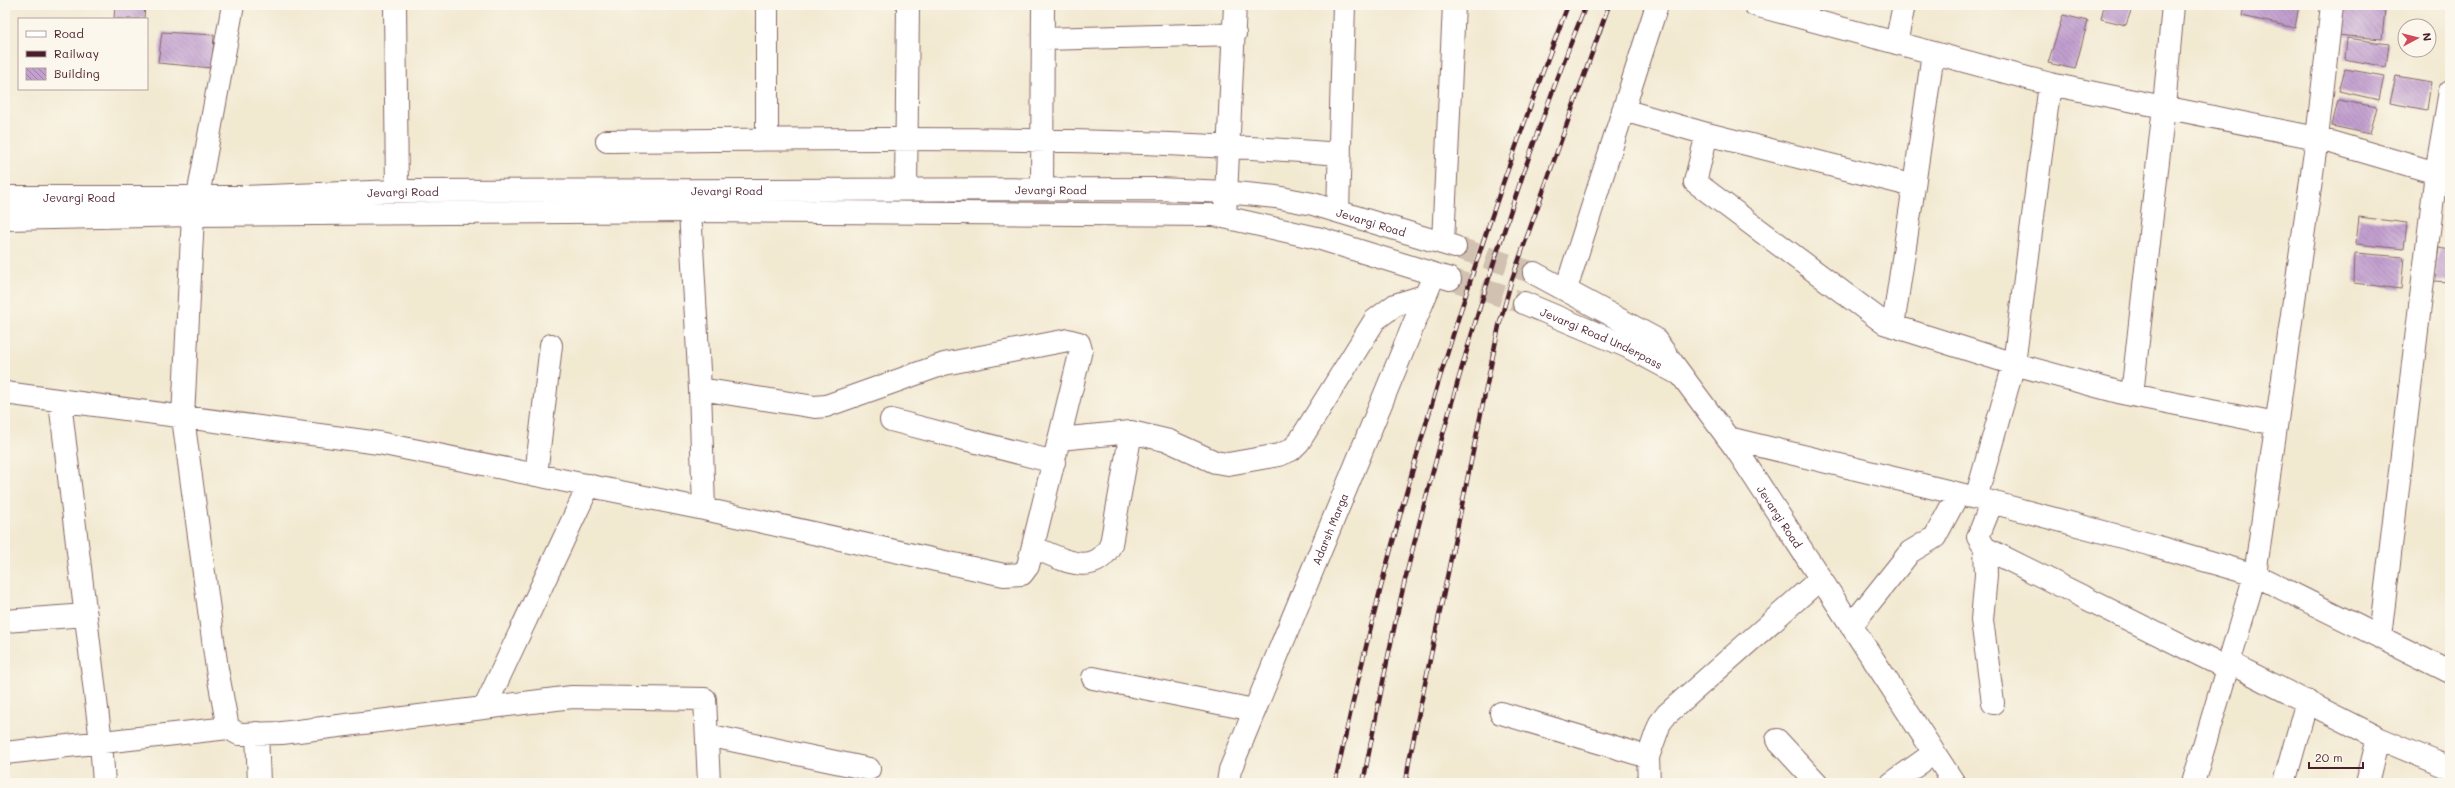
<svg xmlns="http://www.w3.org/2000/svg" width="2455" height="788" font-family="Mali,sans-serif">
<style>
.building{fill:url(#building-back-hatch)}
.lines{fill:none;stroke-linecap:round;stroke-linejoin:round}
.major-tunnel{stroke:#d0c1b0;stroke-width:22;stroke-dasharray:22 11;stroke-linecap:butt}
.minor-casing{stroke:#856665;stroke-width:24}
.major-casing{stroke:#856665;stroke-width:24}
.minor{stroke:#fff;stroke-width:22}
.major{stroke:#fff;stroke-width:22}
.rail-casing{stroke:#4a1f2b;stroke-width:4.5}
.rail{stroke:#fbf7ec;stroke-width:3;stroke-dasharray:9;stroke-linecap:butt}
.labels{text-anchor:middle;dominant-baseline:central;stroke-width:3;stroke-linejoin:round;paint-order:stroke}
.street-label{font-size:11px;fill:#4a1f2b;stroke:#fbf7ec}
</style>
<defs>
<pattern id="building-back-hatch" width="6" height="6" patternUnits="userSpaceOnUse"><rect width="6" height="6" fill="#c19fcf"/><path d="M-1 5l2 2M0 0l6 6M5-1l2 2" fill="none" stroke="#9f81a8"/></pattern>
</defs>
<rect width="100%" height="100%" fill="#fbf7ec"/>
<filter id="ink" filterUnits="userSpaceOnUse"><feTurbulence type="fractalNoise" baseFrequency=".025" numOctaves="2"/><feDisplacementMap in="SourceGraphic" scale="8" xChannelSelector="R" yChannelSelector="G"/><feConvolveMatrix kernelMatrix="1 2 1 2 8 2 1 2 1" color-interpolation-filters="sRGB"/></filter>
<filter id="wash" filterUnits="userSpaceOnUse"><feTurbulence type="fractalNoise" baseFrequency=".012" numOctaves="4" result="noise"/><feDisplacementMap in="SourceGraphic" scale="16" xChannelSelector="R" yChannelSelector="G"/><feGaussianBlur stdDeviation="0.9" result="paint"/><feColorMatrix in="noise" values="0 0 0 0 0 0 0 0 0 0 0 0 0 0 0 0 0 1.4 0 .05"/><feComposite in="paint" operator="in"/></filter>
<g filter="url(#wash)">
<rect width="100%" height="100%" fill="#f2e9d1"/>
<g id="blocks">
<!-- building -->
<path class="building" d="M 115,5 L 145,5 L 144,19 L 114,19 Z
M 2104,5 L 2133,5 L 2126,25 L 2101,19 Z
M 2244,5 L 2299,5 L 2295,28 L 2242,16 Z
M 2340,6 L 2385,9 L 2382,39 L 2336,35 Z
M 2063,15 L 2088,21 L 2075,69 L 2048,63 Z
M 162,32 L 214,35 L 212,68 L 158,63 Z
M 2347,38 L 2389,44 L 2386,67 L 2345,59 Z
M 2345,69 L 2384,76 L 2379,100 L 2339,91 Z
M 2396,76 L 2431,82 L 2427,110 L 2390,103 Z
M 2338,100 L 2377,107 L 2370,134 L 2332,126 Z
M 2359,217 L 2407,223 L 2404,249 L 2356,244 Z
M 2439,248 L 2450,250 L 2450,282 L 2434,281 Z
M 2355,253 L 2404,257 L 2401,289 L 2354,283 Z"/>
</g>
</g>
<g filter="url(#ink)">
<use href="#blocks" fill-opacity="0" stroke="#856665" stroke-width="1"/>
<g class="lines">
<!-- major-tunnel -->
<path class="major-tunnel" d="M 1455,247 L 1534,273
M 1450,279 L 1524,303"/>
<defs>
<path id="minor" d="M 395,5 L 397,191
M 1755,5 L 2050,84 L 2317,138 L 2450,177
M 1043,39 L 1235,34
M 1896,43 L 1904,5
M 1623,110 L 1707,134 L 1914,186 L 1893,326
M 1707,134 L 1695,182 L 1884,323 L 2014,364 L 2122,393 L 2276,424
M 767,139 L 767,5
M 607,141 C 851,138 1096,135 1340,154
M 1914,186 L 1933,53
M 906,189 L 908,5
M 1042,189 L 1043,5
M 198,196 L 233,5
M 1338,211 L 1344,5
M 193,215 L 183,418 L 217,669 L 228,728 L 239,734 L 282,733 L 572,697 L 705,699 L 709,783
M 1225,217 L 1235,5
M 1443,242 L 1454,5
M 1566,289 L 1657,5
M 700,389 L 815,407 L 826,406 L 944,364 L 1068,340 L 1079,343 L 1081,350 L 1028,566 L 1022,574 L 1004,575 L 704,509
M 5,393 L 379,443 L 704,509 L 700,389 L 690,211
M 2132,395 L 2164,107 L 2173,5
M 60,402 L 101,742 L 104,783
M 891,420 L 1054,462
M 1728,438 L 1976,498 L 2152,545 L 2255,575 L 2450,672
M 1059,439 L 1131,432 L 1169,441 L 1215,462 L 1228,464 L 1279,455 L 1291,450 L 1299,442 L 1375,320 L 1395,305 L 1424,296
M 536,475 L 551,345
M 1976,498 L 2014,364 L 2050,84
M 1992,502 L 1978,537 L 1985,548 L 2226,668
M 1033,547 C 1060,558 1094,580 1111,544 L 1131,432
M 1985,548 L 1986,575 L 1982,620 L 1993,703
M 5,621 L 86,615
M 1851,626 L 1910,552 L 1935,537 L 1958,494
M 2380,637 L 2436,173 L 2450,91
M 2228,662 L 2378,738 L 2450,768
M 1093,678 L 1254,710
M 485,707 L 589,485
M 1501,713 L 1648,757 L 1660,723 L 1667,714 L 1820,579
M 257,733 L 259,783
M 707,735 L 869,769
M 1777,740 L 1817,783
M 5,753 L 228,728
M 1648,757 L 1649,783
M 1892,783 L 1934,753
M 2193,783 L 2255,575 L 2317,138 L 2332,5
M 2284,783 L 2307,701
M 2367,783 L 2378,738"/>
<g id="major">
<path id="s1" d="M 5,197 L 244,197 L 397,191 L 1158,189 L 1226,192 L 1276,197 L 1313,204 L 1455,247"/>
<path d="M 5,219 L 193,215 L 690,211 L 1215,215 L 1321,239 L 1450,279"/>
<path id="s2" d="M 1534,273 L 1654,338 L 1736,449 L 1954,783"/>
<path id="s3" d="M 1524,303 L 1626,346 L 1675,372"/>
<path id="s4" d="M 1228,783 L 1230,770 L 1434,275"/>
</g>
</defs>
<!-- minor casing -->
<use href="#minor" class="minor-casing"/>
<!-- major casing -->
<use href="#major" class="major-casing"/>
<!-- minor -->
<use href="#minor" class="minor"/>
<!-- major -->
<use href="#major" class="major"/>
<defs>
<path id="rail" d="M 1335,783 C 1391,518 1471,258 1568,5
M 1363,783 C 1379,702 1394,620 1415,540 C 1461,359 1516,178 1586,5
M 1406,783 L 1409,761 L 1499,326 L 1511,282 L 1609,5"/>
</defs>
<!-- rail casing -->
<use href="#rail" class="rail-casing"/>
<!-- rail -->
<use href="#rail" class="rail"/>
</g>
</g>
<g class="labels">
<!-- street labels -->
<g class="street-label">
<text stroke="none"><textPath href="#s1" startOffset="1046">Jevargi Road</textPath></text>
<text stroke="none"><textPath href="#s1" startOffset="722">Jevargi Road</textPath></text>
<text stroke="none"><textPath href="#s1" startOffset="398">Jevargi Road</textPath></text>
<text stroke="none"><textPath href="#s1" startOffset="74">Jevargi Road</textPath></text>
<text stroke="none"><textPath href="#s1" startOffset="1370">Jevargi Road</textPath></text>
<text stroke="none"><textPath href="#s3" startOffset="85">Jevargi Road Underpass</textPath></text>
<text stroke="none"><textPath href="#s2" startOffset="355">Jevargi Road</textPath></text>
<text stroke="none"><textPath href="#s4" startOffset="274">Adarsh Marga</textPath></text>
</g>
</g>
<!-- margin -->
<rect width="2455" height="788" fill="none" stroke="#fbf7ec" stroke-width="20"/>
<!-- legend -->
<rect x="18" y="18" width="130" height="72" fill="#fbf7ec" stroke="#b4a19f"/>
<rect x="26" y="31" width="20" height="6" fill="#ffffff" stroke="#b4a19f"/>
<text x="54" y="38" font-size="12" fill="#4a1f2b">Road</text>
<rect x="26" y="51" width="20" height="6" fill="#4a1f2b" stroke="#b4a19f"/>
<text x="54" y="58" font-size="12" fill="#4a1f2b">Railway</text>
<rect x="26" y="68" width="20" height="12" fill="url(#building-back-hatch)" stroke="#b4a19f"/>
<text x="54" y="78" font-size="12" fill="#4a1f2b">Building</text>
<!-- north arrow -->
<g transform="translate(2417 38) rotate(83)"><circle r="19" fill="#fbf7ec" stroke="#b4a19f"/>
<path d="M0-3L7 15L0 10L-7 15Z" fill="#d1495b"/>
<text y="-6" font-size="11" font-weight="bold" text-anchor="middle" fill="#4a1f2b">N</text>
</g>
<!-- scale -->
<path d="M2309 762v6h54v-6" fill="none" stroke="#4a1f2b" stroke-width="2"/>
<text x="2315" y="762" font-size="12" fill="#4a1f2b" stroke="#fbf7ec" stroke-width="3" paint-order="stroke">20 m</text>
</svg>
